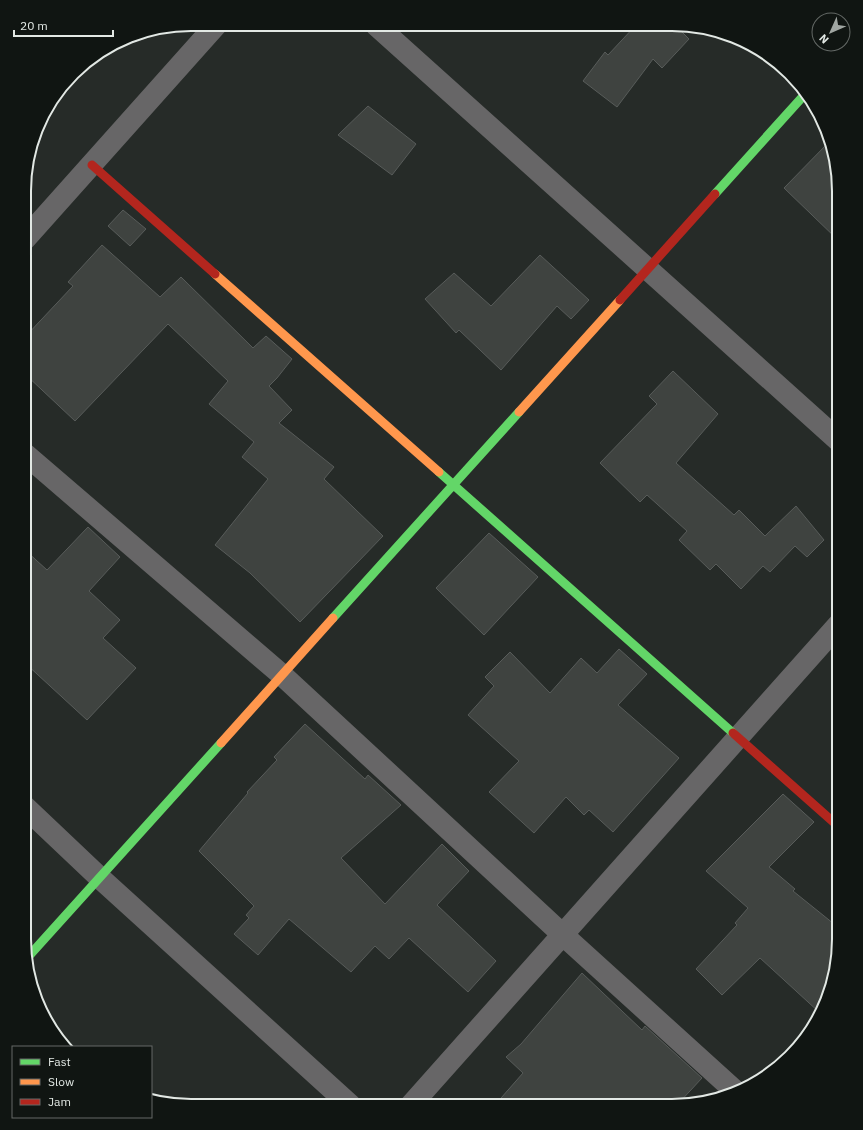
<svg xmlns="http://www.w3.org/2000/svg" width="863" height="1130" font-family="'IBM Plex Sans',sans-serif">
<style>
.building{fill:#3f4340;stroke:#585c5a}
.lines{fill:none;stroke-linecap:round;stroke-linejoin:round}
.street{stroke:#676667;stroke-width:22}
.fast{stroke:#63d668;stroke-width:9}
.slow{stroke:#ff974d;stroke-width:9}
.jam{stroke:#b3261e;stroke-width:9}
.rim{fill:none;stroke:#e2e8e4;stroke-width:2}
</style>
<rect width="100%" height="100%" fill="#262b28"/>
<!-- building -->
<path class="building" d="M 636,25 L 675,25 L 689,39 L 662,68 L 653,59 L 617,107 L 583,81 L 605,52 L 608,55 Z
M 368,106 L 416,144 L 392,175 L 338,135 Z
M 828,143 L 839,191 L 839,241 L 784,188 Z
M 123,210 L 146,229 L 130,246 L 108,226 Z
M 102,245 L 160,297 L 181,277 L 253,348 L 266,336 L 292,359 L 277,378 L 269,386 L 292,410 L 279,423 L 334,467 L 324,479 L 383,536 L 300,622 L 250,573 L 215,545 L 268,479 L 242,457 L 254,442 L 209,404 L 228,381 L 168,324 L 75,421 L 25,374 L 25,337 L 73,286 L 68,282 Z
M 540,255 L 589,300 L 571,319 L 557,306 L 501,370 L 459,330 L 456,333 L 425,299 L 454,273 L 491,306 Z
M 673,371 L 718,414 L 676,463 L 734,515 L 739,510 L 765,536 L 796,506 L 824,540 L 807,557 L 795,546 L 770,572 L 763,566 L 741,589 L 716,564 L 710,570 L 679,540 L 687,531 L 647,495 L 640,502 L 600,463 L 657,404 L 649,396 Z
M 88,527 L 120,557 L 89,591 L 120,620 L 103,638 L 136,668 L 87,720 L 25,663 L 25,550 L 47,570 Z
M 489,533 L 538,577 L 484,635 L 436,588 Z
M 619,649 L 647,674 L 618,705 L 679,758 L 613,832 L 589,810 L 584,815 L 566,797 L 534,833 L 489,792 L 519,761 L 468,715 L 494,686 L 485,677 L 510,652 L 550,693 L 581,658 L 597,673 Z
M 305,724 L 365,779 L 368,775 L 401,805 L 341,858 L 385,904 L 442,844 L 469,871 L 437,905 L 496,961 L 468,992 L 409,938 L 389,959 L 375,946 L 351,972 L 289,919 L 258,955 L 234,934 L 249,918 L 246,915 L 254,906 L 199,851 L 248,793 L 247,792 L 277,760 L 274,757 Z
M 783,794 L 814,822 L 769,867 L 795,889 L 793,891 L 839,928 L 839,950 L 830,993 L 820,1013 L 760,958 L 722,995 L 696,969 L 737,925 L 735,923 L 748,908 L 706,871 Z
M 582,973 L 642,1030 L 645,1026 L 702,1078 L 677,1105 L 672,1106 L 494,1106 L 523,1073 L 506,1057 L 521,1044 Z"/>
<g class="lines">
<!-- street -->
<path class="street" d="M 376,25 L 839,441
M 25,239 L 217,24
M 25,454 L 282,675 L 563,935 L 735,1091
M 24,806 L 100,878 L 350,1105
M 411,1105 L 839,624"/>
<!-- fast -->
<path class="fast" d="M 715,194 L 806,93
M 439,472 L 733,733
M 333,618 L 519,412
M 28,957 L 221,743"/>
<!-- slow -->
<path class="slow" d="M 215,274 L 439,472
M 519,412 L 620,300
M 221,743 L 333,618"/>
<!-- jam -->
<path class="jam" d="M 92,165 L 215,274
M 620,300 L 715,194
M 733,733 L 839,827"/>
</g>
<!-- crop -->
<path d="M0 0H863V1130H0ZM191 31H672A160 160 0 0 1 832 191V939A160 160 0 0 1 672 1099H191A160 160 0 0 1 31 939V191A160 160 0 0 1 191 31Z" fill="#101512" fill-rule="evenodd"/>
<path class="rim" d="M191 31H672A160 160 0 0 1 832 191V939A160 160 0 0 1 672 1099H191A160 160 0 0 1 31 939V191A160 160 0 0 1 191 31Z"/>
<!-- legend -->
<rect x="12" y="1046" width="140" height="72" fill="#101512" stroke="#646966"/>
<rect x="20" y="1059" width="20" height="6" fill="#63d668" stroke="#646966"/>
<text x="48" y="1066" font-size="12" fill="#e2e8e4">Fast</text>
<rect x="20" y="1079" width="20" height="6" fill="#ff974d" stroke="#646966"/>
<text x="48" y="1086" font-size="12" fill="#e2e8e4">Slow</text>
<rect x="20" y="1099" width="20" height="6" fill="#b3261e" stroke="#646966"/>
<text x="48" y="1106" font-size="12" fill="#e2e8e4">Jam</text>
<!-- north arrow -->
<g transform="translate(831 32) rotate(225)"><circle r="19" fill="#101512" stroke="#646966"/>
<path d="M0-3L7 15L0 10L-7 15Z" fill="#a0a6a2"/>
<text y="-6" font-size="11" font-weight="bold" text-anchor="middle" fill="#e2e8e4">N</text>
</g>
<!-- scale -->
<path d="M14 30v6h99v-6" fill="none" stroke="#e2e8e4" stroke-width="2"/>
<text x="20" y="30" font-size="12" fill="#e2e8e4" stroke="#101512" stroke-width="3" paint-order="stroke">20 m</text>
</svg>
